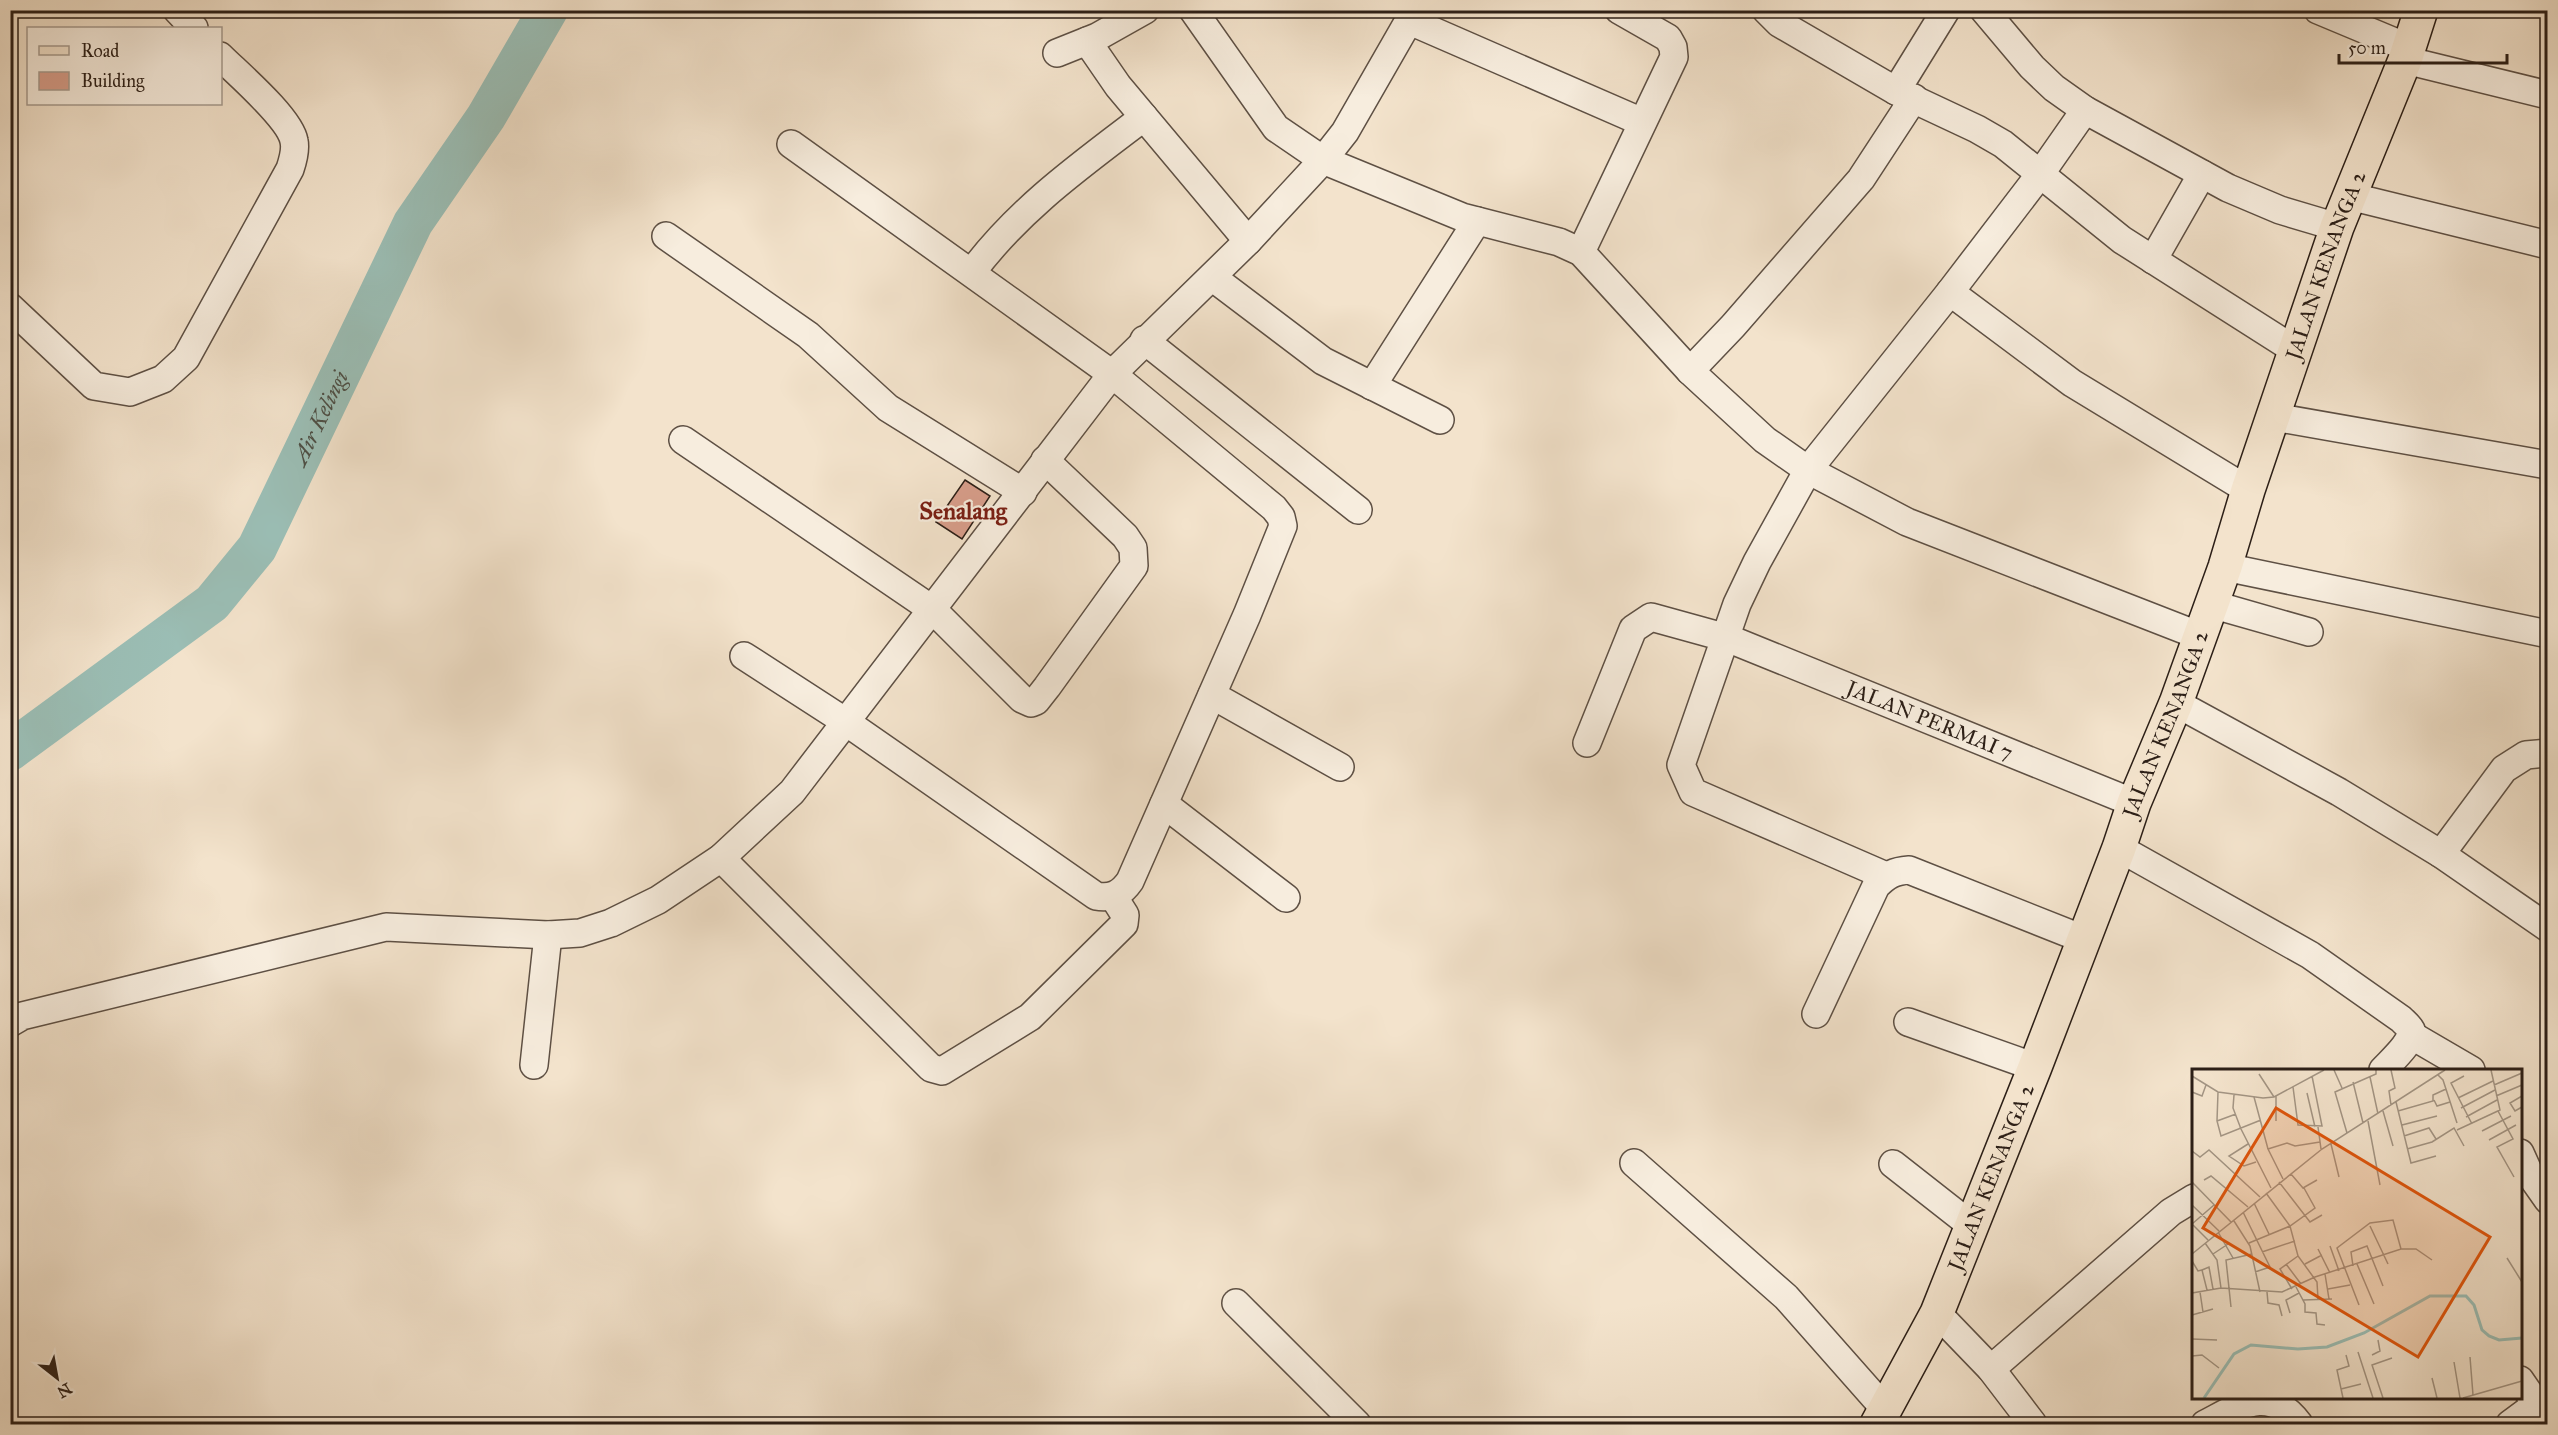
<svg xmlns="http://www.w3.org/2000/svg" width="2558" height="1435" font-family="'IM FELL Great Primer',serif">
<style>
.lines{fill:none;stroke-linecap:round;stroke-linejoin:round}
.river{stroke:#9bbeb5;stroke-width:40}
.building{fill:#d89e8b;stroke:#2c1f17;stroke-width:1.5}
.minor-casing{stroke:#5e5044;stroke-width:30}
.major-casing{stroke:#2c1f17;stroke-width:36}
.minor{stroke:#f7edde;stroke-width:27}
.major{stroke:#f3e3cc;stroke-width:33}
.labels{text-anchor:middle;dominant-baseline:central;stroke-width:4.5;stroke-linejoin:round;paint-order:stroke}
.street-label{font-size:21px;fill:#2c1f17;stroke:#f7edde}
.water-label{font-size:22px;font-style:italic;fill:#4d4f46;stroke:#f7edde}
.quarter-label{font-size:24px;font-weight:bold;fill:#7a1f14;stroke:#f7edde}
.inset-river{fill:none;stroke:#9bbeb5;stroke-width:3}
.inset-road{fill:none;stroke:#a39584;stroke-width:1.5}
.view{fill:#df560d;fill-opacity:0.15;stroke:#df560d;stroke-width:3}
.inset-edge{fill:none;stroke:#2c1f17;stroke-width:3}
</style>
<rect width="100%" height="100%" fill="#f3e3cc"/>
<filter id="stains"><feTurbulence type="fractalNoise" baseFrequency=".00333" numOctaves="4"/><feColorMatrix values="0 0 0 0 .2 0 0 0 0 .09 0 0 0 0 .02 0 0 0 .5 -.17"/></filter>
<radialGradient id="worn" r=".72"><stop offset=".6" stop-color="#630" stop-opacity="0"/><stop offset="1" stop-color="#630" stop-opacity=".3"/></radialGradient>
<g class="lines">
<!-- river -->
<path class="river" id="s1" d="M 10,751 L 212,603 L 257,548 L 413,223 L 486,117 L 548,10"/>
</g>
<!-- building -->
<path class="building" d="M 965,480 L 990,496 L 962,539 L 936,522 Z"/>
<g class="lines">
<defs>
<g id="minor">
<path d="M 177,10 L 194,28"/>
<path d="M 1193,10 L 1276,128 L 1323,160 L 1462,217 L 1559,242 L 1581,252 L 1690,371 L 1765,440 L 1808,470 L 1907,522 L 2200,636"/>
<path d="M 1766,10 L 1779,23 L 1896,91 L 1977,129 L 2003,144 L 2122,240 L 2295,350"/>
<path d="M 1984,10 L 2032,67 L 2054,88 L 2085,110 L 2228,188 L 2280,210 L 2337,227"/>
<path d="M 2318,10 L 2409,48"/>
<path d="M 1410,21 L 1642,122"/>
<path d="M 1087,41 L 1118,86 L 1248,241"/>
<path d="M 1057,53 L 1097,37 L 1145,10"/>
<path d="M 2405,60 L 2548,95"/>
<path d="M 1896,91 L 1946,10"/>
<path d="M 2349,196 L 2548,245"/>
<path d="M 666,236 L 808,335 L 888,408 L 1023,492"/>
<path d="M 1581,252 L 1674,57 L 1673,47 L 1668,38 L 1619,10"/>
<path d="M 2153,260 L 2202,174"/>
<path d="M 972,272 C 1020,208 1081,165 1144,117"/>
<path d="M 1212,277 L 1323,361 L 1440,420"/>
<path d="M 1950,292 L 2072,383 L 2248,490"/>
<path d="M 10,307 L 94,386 L 130,392 L 163,379 L 186,358 L 290,169 C 293,160 296,150 294,141 C 290,118 238,74 220,56"/>
<path d="M 1144,340 L 1358,510"/>
<path d="M 1690,371 L 1733,326 L 1861,179 L 1914,98"/>
<path d="M 1372,386 L 1477,221"/>
<path d="M 2274,417 L 2548,465"/>
<path d="M 683,440 L 933,610 L 1022,699 L 1031,703 L 1036,701 L 1047,687 L 1134,566 L 1133,548 L 1125,536 L 1045,460"/>
<path d="M 2225,567 L 2548,634"/>
<path d="M 2211,604 L 2309,632"/>
<path d="M 744,656 L 846,722 L 1096,896 C 1111,899 1121,894 1130,881 L 1247,615 L 1283,526 L 1281,517 L 1274,508 L 1112,374 L 791,144"/>
<path d="M 1212,695 L 1340,767"/>
<path d="M 2176,703 L 2339,792 L 2441,854 L 2548,928"/>
<path id="s2" d="M 1587,743 L 1633,629 L 1651,617 L 1727,638 L 2134,803"/>
<path d="M 1164,804 L 1286,898"/>
<path d="M 2119,848 L 2310,955 L 2401,1019 C 2404,1022 2409,1026 2411,1030 C 2414,1041 2390,1062 2383,1070"/>
<path d="M 2441,854 L 2504,769 L 2526,755 L 2548,753"/>
<path d="M 721,858 L 931,1068 L 942,1071 L 1030,1017 L 1124,924 L 1125,915 L 1113,896"/>
<path d="M 1886,876 L 1693,792 L 1681,765 L 1737,604 L 1757,562 L 1808,470 L 1950,292 L 2041,173 L 2085,110"/>
<path d="M 1816,1014 L 1876,886 C 1887,875 1894,871 1909,870 L 2083,939"/>
<path d="M 1908,1022 L 2035,1067"/>
<path d="M 10,1023 L 22,1016 L 386,927 L 548,935 L 580,933 L 611,923 L 658,900 L 721,858 L 792,792 L 1112,374 L 1248,241 L 1323,160 L 1345,132 L 1415,10"/>
<path d="M 2411,1035 L 2471,1070"/>
<path d="M 534,1065 L 548,935"/>
<path d="M 2520,1153 L 2529,1173 L 2548,1200"/>
<path d="M 1634,1163 L 1786,1297 L 1885,1409"/>
<path d="M 1893,1164 L 1972,1226"/>
<path d="M 1236,1303 L 1357,1424"/>
<path d="M 1937,1313 L 1991,1369 L 2033,1424"/>
<path d="M 1991,1369 L 2171,1212 L 2194,1198"/>
<path d="M 2520,1380 L 2548,1421"/>
<path d="M 2205,1424 C 2240,1406 2269,1384 2299,1424"/>
<path d="M 2510,1424 L 2537,1404"/>
</g>
<g id="major">
<path id="s3" d="M 1877,1424 L 1937,1313 L 2035,1067 L 2119,848 L 2134,803 L 2176,703 L 2225,567 L 2248,490 L 2337,227 L 2405,60 L 2421,10"/>
</g>
</defs>
<!-- minor casing -->
<use href="#minor" class="minor-casing"/>
<!-- major casing -->
<use href="#major" class="major-casing"/>
<!-- minor -->
<use href="#minor" class="minor"/>
<!-- major -->
<use href="#major" class="major"/>
</g>
<g class="labels">
<!-- street labels -->
<g class="street-label">
<text stroke="none"><textPath href="#s3" startOffset="1244">JALAN KENANGA 2</textPath></text>
<text stroke="none"><textPath href="#s2" startOffset="442">JALAN PERMAI 7</textPath></text>
<text stroke="none"><textPath href="#s3" startOffset="758">JALAN KENANGA 2</textPath></text>
<text stroke="none"><textPath href="#s3" startOffset="272">JALAN KENANGA 2</textPath></text>
</g>
<!-- water labels -->
<g class="water-label">
<text stroke="none"><textPath href="#s1" startOffset="466">Air Kelingi</textPath></text>
</g>
<!-- quarter labels -->
<g class="quarter-label">
<text x="963" y="511">Senalang</text>
</g>
</g>
<!-- overview -->
<g transform="translate(2192 1069)">
<rect width="330" height="330" fill="#f3e3cc"/>
<path class="inset-river" d="M 12,329 L 42,285 L 59,276 L 106,280 L 135,278 L 172,264 L 238,227 L 274,227 L 282,236 L 290,261 L 297,267 L 307,271 L 330,269"/>
<path class="inset-road" d="M 142,1 L 150,19M 199,1 L 203,19 L 197,22 L 199,36M 67,5 L 82,28M 246,6 L 251,11 L 265,54M 0,7 L 26,23 L 71,29 L 82,28 L 132,1M 272,7 L 259,14 L 280,55M 178,8 L 186,45M 161,13 L 171,54M 302,16 L 330,4M 101,18 L 106,56 L 130,57 L 120,7M 0,23 L 10,27 L 14,16M 26,23 L 25,52 L 29,67 L 69,51M 115,24 L 123,58M 42,26 L 41,39 L 49,60 L 79,119M 84,27 L 84,52M 304,27 L 330,16M 330,27 L 318,34 L 323,42 L 330,38M 62,28 L 76,80M 266,29 L 301,12M 242,31 L 245,37 L 258,33M 204,33 L 219,94 L 244,87M 269,39 L 303,21M 191,42 L 201,77M 206,42 L 241,32 L 241,26 L 254,20M 306,42 L 321,70 L 305,78 L 322,108M 274,48 L 305,31M 25,52 L 44,45M 176,52 L 188,116M 210,56 L 245,47M 126,58 L 129,80M 265,61 L 308,41 L 299,1M 290,62 L 319,47M 155,64 L 143,23 L 184,5 L 184,1M 212,67 L 237,59 L 244,70M 297,71 L 324,56M 56,75 L 37,87 L 52,97 L 64,93M 139,75 L 147,108M 215,80 L 240,73 L 262,59 L 272,77M 0,82 L 8,88 L 17,81 L 68,128M 99,105 L 111,119 L 125,111M 91,110 L 76,80 L 95,74 L 103,77 L 128,73M 12,111 L 19,107 L 56,138M 0,113 L 39,153M 87,113 L 118,153 L 130,146M 74,124 L 98,157 L 106,187 L 125,213 L 126,230M 62,134 L 77,165M 0,136 L 27,162M 51,143 L 78,198 L 63,203M 42,152 L 58,177 L 68,223M 0,155 L 22,136M 0,155 L 16,171M 178,157 L 196,195M 26,163 L 41,189M 13,174 L 25,191 L 29,219M 57,174 L 98,157 L 123,139 L 112,119M 138,177 L 147,202M 126,180 L 138,204M 70,183 L 103,172M 0,185 L 130,80 L 253,1M 21,185 L 36,175M 315,189 L 330,213M 0,192 L 6,202 L 10,201 L 15,221M 94,195 L 109,215M 113,195 L 130,186M 165,195 L 182,235M 161,197 L 159,183 L 175,177 L 191,217M 10,201 L 17,198 L 21,220M 133,205 L 137,230M 104,218 L 113,235 L 113,243 L 124,244 L 125,255 L 133,256M 100,220 L 88,200 L 106,187M 136,220 L 158,216M 8,223 L 11,243M 75,223 L 76,234 L 87,236 L 90,247M 0,224 L 29,219 L 90,223 L 123,208 L 209,180 L 224,180 L 240,191M 111,231 L 140,230M 167,236 L 145,179 L 178,154 L 201,151 L 209,180M 39,238 L 34,191 L 60,185M 98,244 L 94,231 L 107,224M 0,246 L 21,240M 0,270 L 25,271M 166,283 L 181,329M 180,286 L 188,282 L 186,271M 0,287 L 10,286 L 27,299M 278,288 L 281,326M 262,293 L 268,329M 240,309 L 245,329M 149,320 L 169,315M 151,329 L 145,301 L 157,297 L 154,286M 191,329 L 180,296 L 200,289M 271,329 L 330,312"/>
<path class="view" d="M 84,39 L 298,168 L 226,288 L 11,159 Z"/>
<rect width="330" height="330" class="inset-edge"/>
</g>
<!-- margin -->
<rect width="2558" height="1435" fill="none" stroke="#f3e3cc" stroke-width="36"/>
<rect x="12" y="12" width="2534" height="1411" fill="none" stroke="#2c1f17" stroke-width="3"/>
<rect x="18" y="18" width="2522" height="1399" fill="none" stroke="#2c1f17" stroke-width="1.5"/>
<!-- legend -->
<rect x="27" y="27" width="195" height="78" fill="#f7edde" stroke="#a69b8e" stroke-width="1.5"/>
<rect x="39" y="46" width="30" height="9" fill="#f3e3cc" stroke="#a69b8e" stroke-width="1.5"/>
<text x="81" y="57" font-size="18" fill="#2c1f17">Road</text>
<rect x="39" y="72" width="30" height="18" fill="#d89e8b" stroke="#a69b8e" stroke-width="1.5"/>
<text x="81" y="87" font-size="18" fill="#2c1f17">Building</text>
<!-- north arrow -->
<g transform="translate(57 1378) rotate(149)" stroke="#f7edde" stroke-width="4.5" paint-order="stroke">
<path d="M0-4.5L10 22L0 15L-10 22Z" fill="#2c1f17"/>
<text y="-9" font-size="16" font-weight="bold" text-anchor="middle" fill="#2c1f17">N</text>
</g>
<!-- scale -->
<path d="M2339 54v9h168v-9" fill="none" stroke="#2c1f17" stroke-width="3"/>
<text x="2348" y="54" font-size="18" fill="#2c1f17" stroke="#f7edde" stroke-width="4.5" paint-order="stroke">50 m</text>
<rect width="100%" height="100%" filter="url(#stains)"/>
<rect width="100%" height="100%" fill="url(#worn)"/>
</svg>
